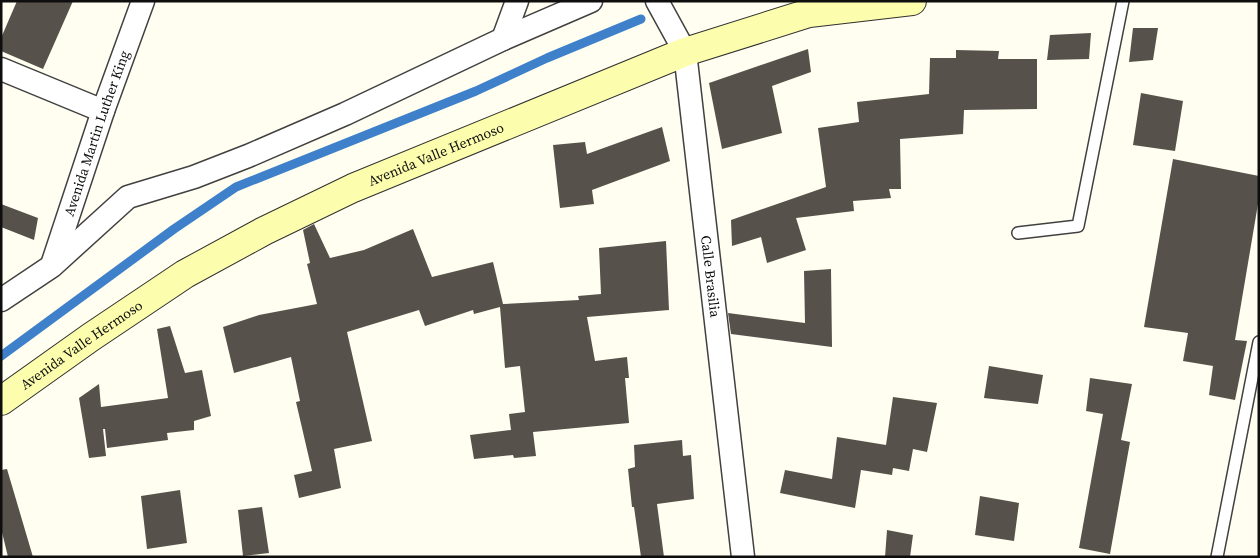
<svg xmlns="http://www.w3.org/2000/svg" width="1260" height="558" font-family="'Source Serif 4',serif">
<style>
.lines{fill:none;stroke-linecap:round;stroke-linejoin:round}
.stream{stroke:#3e81ca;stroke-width:9}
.building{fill:#57514b}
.lane-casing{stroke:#414141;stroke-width:14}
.street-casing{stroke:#414141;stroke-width:25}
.secondary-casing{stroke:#303030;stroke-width:30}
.lane{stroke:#fff;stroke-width:11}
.street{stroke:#fff;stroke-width:22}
.secondary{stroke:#fcfdad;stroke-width:28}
.labels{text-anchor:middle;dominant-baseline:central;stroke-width:5;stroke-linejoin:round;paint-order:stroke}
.street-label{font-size:14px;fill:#0e0e0e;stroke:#fff}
</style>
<rect width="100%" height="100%" fill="#fffef0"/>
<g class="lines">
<!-- stream -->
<path class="stream" d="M 1,356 L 174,229 L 236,187 L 476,91 L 547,58 L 641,19"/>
</g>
<!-- building -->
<path class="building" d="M 17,1 L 73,1 L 43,69 L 1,51 L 1,38 Z
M 1133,28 L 1158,28 L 1153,60 L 1129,62 Z
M 1091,33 L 1089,59 L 1047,60 L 1050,35 Z
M 808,49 L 811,72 L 772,86 L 782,133 L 722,149 L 709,83 Z
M 956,50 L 999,51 L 998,59 L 1037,59 L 1037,109 L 964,110 L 963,134 L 900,139 L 901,189 L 889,189 L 891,198 L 853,201 L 854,211 L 796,218 L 806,250 L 767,263 L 761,237 L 732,246 L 731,220 L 826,187 L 818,128 L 859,122 L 857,102 L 929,94 L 930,58 L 956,58 Z
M 1141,93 L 1183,101 L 1175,151 L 1133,145 Z
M 662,127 L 670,161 L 592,190 L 594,204 L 560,208 L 553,145 L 585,142 L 587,154 Z
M 1173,159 L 1259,176 L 1259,198 L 1235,340 L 1247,341 L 1235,400 L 1209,395 L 1213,366 L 1183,361 L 1188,333 L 1144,327 Z
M 1,204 L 38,218 L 34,240 L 1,227 Z
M 314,224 L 330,258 L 364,250 L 413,229 L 432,277 L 493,262 L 503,304 L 579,300 L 578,296 L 601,294 L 599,248 L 666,241 L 669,310 L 587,317 L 595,361 L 627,357 L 629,378 L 625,378 L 629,423 L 533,432 L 536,456 L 514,458 L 513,455 L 474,459 L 470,435 L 511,430 L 509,414 L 525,412 L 520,366 L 505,368 L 500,307 L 474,314 L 473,310 L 425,326 L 419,310 L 347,332 L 372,441 L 334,449 L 341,488 L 299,498 L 294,475 L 312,471 L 296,402 L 300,401 L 291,357 L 234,373 L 223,327 L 259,315 L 317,304 L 307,264 L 310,263 L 303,230 Z
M 831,269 L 832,347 L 731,334 L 728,313 L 805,323 L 804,271 Z
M 170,326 L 185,373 L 202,370 L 211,416 L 194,421 L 194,430 L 167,433 L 168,440 L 107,448 L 105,429 L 103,429 L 106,456 L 89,458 L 79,398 L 99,384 L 101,407 L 168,398 L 157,329 Z
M 989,366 L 1043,375 L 1038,404 L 984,398 Z
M 1090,378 L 1132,384 L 1121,440 L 1130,442 L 1110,554 L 1079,548 L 1103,414 L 1086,411 Z
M 893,397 L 937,403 L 927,452 L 913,449 L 909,471 L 893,468 L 892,475 L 861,470 L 855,508 L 780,493 L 785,470 L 832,479 L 837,437 L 886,445 Z
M 682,440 L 683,456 L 691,455 L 694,499 L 657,504 L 664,557 L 641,557 L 634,507 L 632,507 L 628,469 L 635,467 L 634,445 Z
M 7,469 L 33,557 L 8,557 L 1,528 L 1,470 Z
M 180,490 L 187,543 L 147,549 L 141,496 Z
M 980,496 L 1019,503 L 1014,541 L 975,535 Z
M 262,507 L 269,553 L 243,556 L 238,510 Z
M 887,530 L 913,535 L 910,557 L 885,557 Z"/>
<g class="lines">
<defs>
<path id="lane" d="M 1018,233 L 1078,226 L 1123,1
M 1217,557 L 1259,342"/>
<g id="street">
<path id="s1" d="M 657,1 L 685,52 L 743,557"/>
<path d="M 503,39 L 517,1"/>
<path d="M 1,69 L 103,111"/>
<path id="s2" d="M 52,265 L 103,111 L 143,1"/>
<path d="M 1,300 L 52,266 L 128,197 L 194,177 L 248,156 L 345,114 L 503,39 L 591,1"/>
</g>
<g id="secondary">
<path id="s3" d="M 1,401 L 91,337 L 185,274 L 264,231 L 353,188 L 685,52 L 809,13 L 912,1"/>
</g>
</defs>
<!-- lane casing -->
<use href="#lane" class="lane-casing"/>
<!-- street casing -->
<use href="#street" class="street-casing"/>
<!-- secondary casing -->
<use href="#secondary" class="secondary-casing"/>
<!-- lane -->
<use href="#lane" class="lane"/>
<!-- street -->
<use href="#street" class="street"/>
<!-- secondary -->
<use href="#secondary" class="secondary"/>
</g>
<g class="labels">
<!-- street labels -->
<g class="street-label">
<text stroke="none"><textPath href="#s2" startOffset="139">Avenida Martin Luther King</textPath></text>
<text stroke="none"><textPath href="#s3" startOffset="502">Avenida Valle Hermoso</textPath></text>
<text stroke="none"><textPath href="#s1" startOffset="284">Calle Brasilia</textPath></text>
<text stroke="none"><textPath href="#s3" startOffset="98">Avenida Valle Hermoso</textPath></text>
</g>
</g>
<!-- border -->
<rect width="1260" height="558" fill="none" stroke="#0e0e0e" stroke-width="5"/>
</svg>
